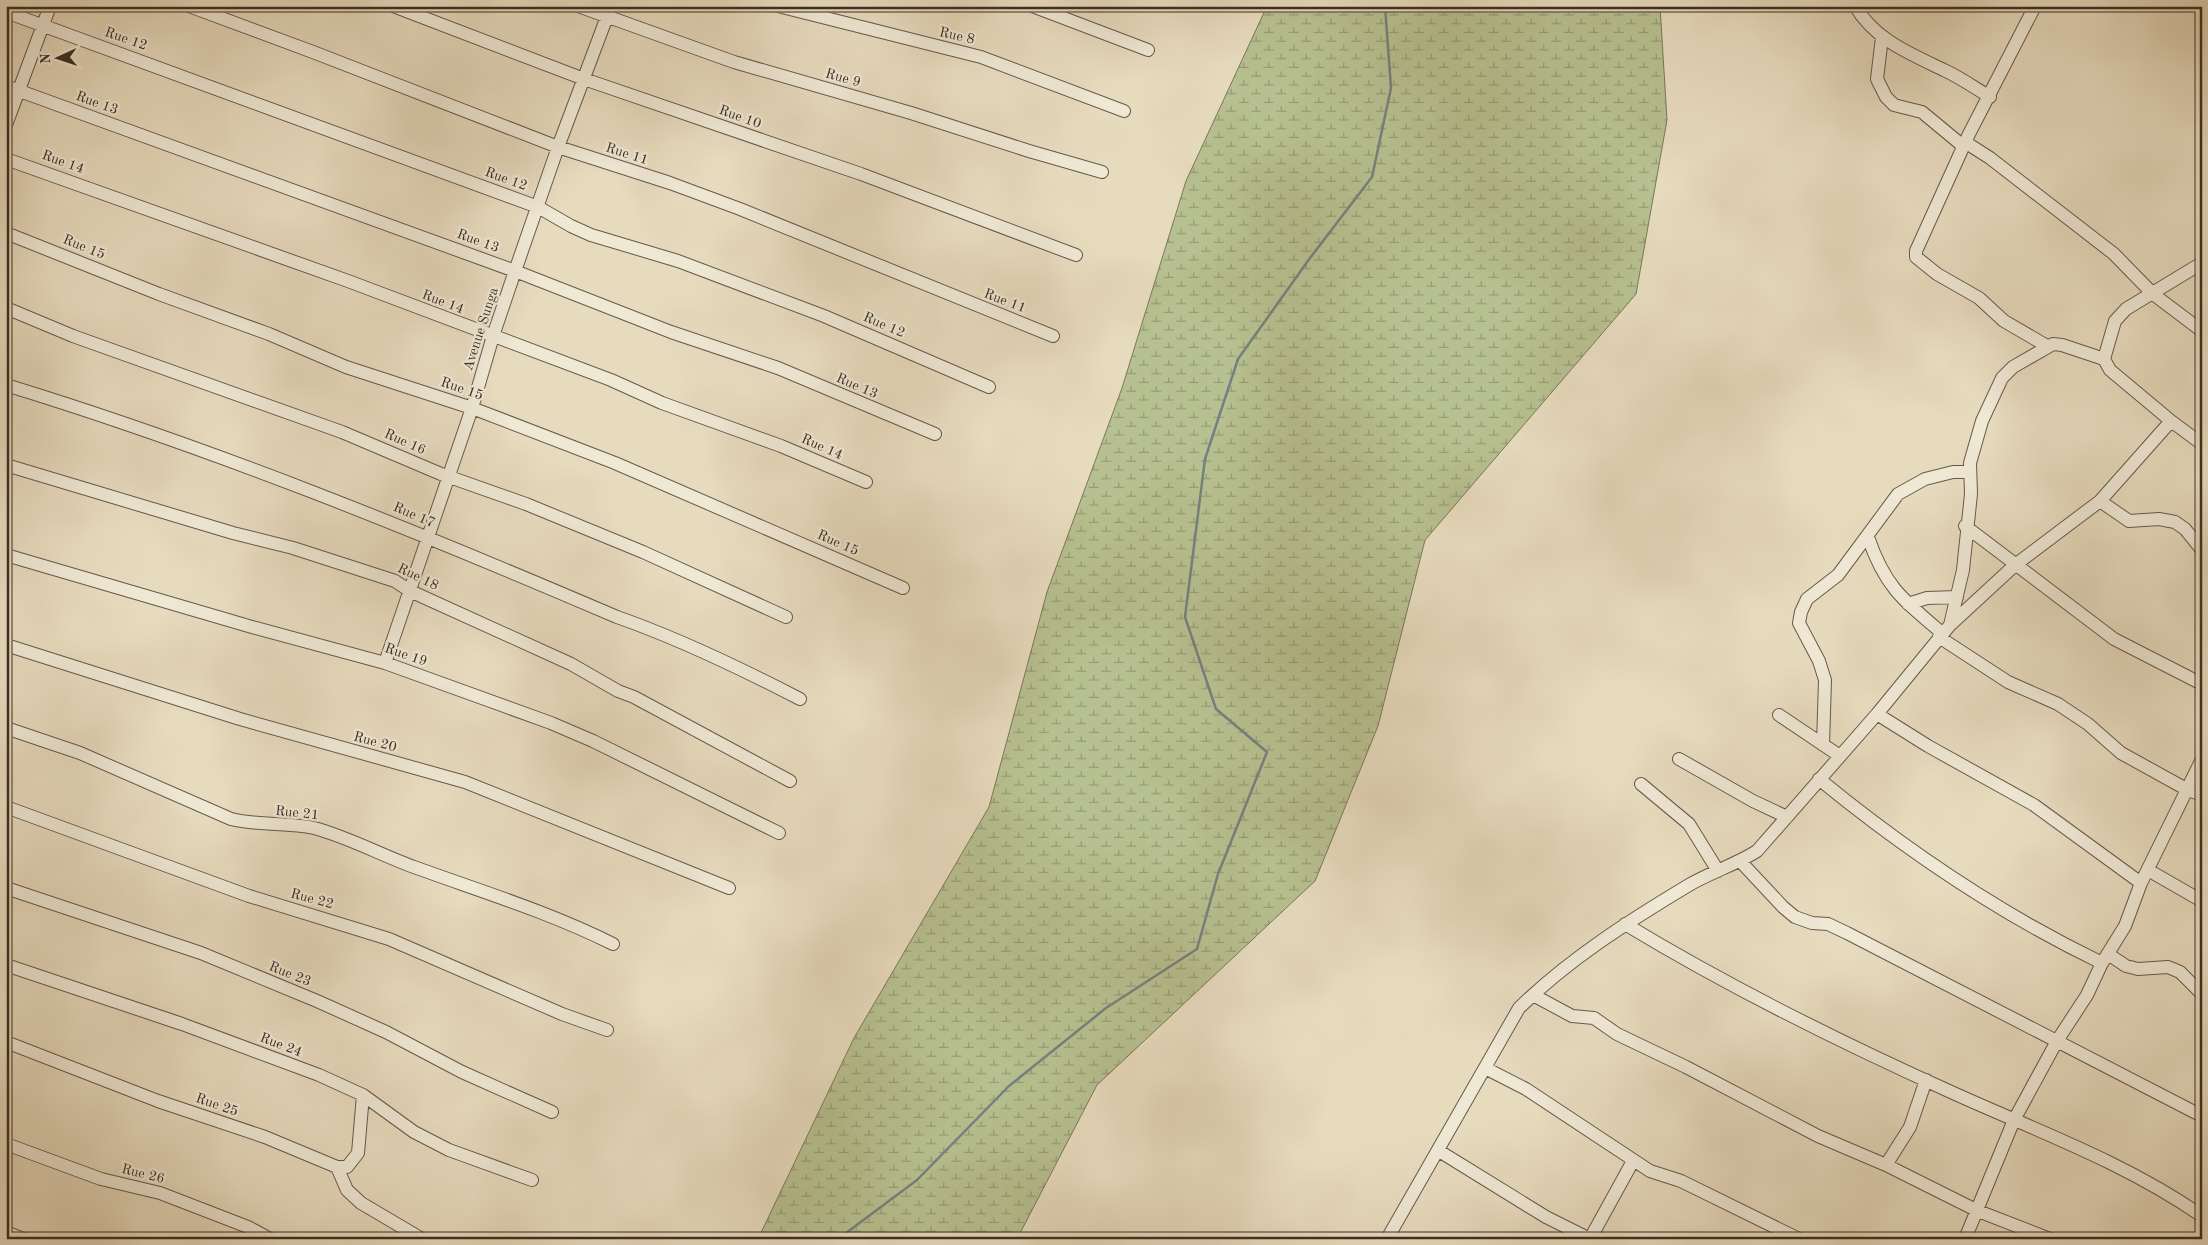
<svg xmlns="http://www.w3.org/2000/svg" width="2208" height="1245" font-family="'Old Standard TT',serif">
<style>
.wetland{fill:url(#wetland-marsh);stroke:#7a775a}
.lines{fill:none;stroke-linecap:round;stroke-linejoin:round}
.stream{stroke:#75817f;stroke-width:2.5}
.minor-casing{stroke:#67594a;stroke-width:14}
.minor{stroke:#efe8d5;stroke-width:12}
.labels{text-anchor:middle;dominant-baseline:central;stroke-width:4.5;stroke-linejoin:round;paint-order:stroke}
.street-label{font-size:14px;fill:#3c2e23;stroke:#efe8d5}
</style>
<defs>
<pattern id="wetland-marsh" width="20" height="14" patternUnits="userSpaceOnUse" patternTransform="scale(1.25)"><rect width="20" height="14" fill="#b7c090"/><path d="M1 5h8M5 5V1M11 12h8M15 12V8" fill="none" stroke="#969c75"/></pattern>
</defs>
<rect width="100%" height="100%" fill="#e7dbbe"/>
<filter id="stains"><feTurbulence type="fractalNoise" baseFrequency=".004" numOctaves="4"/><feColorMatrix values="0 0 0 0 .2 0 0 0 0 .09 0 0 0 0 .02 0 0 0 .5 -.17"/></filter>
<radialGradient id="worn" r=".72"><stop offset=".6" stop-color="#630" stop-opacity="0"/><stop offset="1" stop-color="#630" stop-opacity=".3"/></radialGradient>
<!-- wetland -->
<path class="wetland" d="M 1267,6 L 1660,6 L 1667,120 L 1636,294 L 1425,540 L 1378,726 L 1315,881 L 1097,1085 L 1017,1239 L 758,1239 L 854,1038 L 989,807 L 1047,592 L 1122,388 L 1186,181 Z"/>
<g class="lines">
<!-- stream -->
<path class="stream" d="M 838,1239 L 917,1180 L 1009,1086 L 1106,1008 L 1197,949 L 1218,874 L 1267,752 L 1216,709 L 1185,617 L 1205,459 L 1238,359 L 1310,258 L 1372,177 L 1391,88 L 1385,6"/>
<defs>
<path id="minor" d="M 189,6 L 313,52 L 558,147 L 670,183 L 740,209 L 1053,336
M 393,6 L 584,79 L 861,174 L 1076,255
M 578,6 L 734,62 L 911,113 L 1029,151 L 1102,172
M 778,6 L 981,57 L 1124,111
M 1032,6 L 1148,50
M 1855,6 C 1876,41 1911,54 1946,71 C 1961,78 1975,88 1990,97
M 2035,6 L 1969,134 L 1916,251 L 1916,257 L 1937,274 L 1979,298 L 2004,321 L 2047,346
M 6,12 L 538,207 L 571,226 L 591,235 L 678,261 L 824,316 L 989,387
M 1882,37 L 1877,79 L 1886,97 L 1894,105 L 1922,112 L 1963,146
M 6,86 L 515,271 L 671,332 L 778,368 L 935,434
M 6,125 L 50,6
M 1965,142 L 1990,158 L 2114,254 L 2153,294 L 2202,331
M 6,159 L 348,281 L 611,380 L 662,403 L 781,446 L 866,482
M 6,233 L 159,294 L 269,334 L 346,367 L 472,408 L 615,463 L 903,588
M 6,308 L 73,336 L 342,432 L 441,474 L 526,504 L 643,552 L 786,617
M 6,385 C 215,449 416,531 617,617 C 680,639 740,668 800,699
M 2171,421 L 2202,444
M 6,465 L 233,533 L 293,548 L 395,581 L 410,591 L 571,664 L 618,691 L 634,697 L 790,781
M 2100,501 L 2129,521 L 2159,519 L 2175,522 L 2185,529 L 2202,550
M 1965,526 L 2114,639 L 2202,684
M 1868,537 C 1885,587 1903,600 1942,633
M 6,555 L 252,627 L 385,663 L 551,723 L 593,741 L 779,833
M 1908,604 L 1927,598 L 1957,597
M 1950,625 L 1963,570 L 1971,494 L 1970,463 L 1982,421 L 2002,378 L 2013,367 L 2053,344 L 2062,345 L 2104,359
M 1939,637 L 2008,682 L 2058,704 L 2088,724 L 2121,753 L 2188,790 L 2202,795
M 6,645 L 240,719 L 465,782 L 729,888
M 385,663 L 472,408 L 493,336 L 515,271 L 558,147 L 611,6
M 1877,714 L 1928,746 L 2034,805 L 2141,883
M 1779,715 L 1840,756
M 6,728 L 80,753 L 231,819 C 259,826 288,822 314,828 C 348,837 381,855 414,867 C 480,891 549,912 613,944
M 1823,745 L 1825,680 L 1819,661 L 1799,623 L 1801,612 L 1807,599 L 1838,575 L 1898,494 L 1925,479 L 1953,472 L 1969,472
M 1679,759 L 1753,801 L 1787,817
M 1819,779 C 1907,851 2000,914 2102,963
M 1641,784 L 1689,824 L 1718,871
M 6,807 L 249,896 L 389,939 L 562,1014 L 607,1030
M 1741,862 L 1783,907 L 1795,917 L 1812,923 L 1828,924 L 1847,933 L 2202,1116
M 2148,870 L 2202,901
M 6,888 L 201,953 L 317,1001 L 386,1032 L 462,1072 L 552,1112
M 1625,924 C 1729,987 1840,1042 1951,1092 C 2037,1131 2124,1162 2202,1216
M 2108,954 L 2126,966 L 2138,969 L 2168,967 L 2180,972 L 2202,994
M 6,965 L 182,1024 L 319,1075 L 363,1095 L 414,1132 L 449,1150 L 532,1180
M 1533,995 L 1572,1016 L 1594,1018 L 1617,1034 L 1686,1067 L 1818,1136 L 1886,1165 L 1978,1211 L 2050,1239
M 6,1042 L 158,1101 L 265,1137 L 337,1167 L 347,1167 L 358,1153 L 363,1095
M 1485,1068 L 1526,1089 L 1650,1171 L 1681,1181 L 1799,1239
M 6,1144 L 101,1179 L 160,1193 L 248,1227 L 270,1239
M 1439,1151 L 1546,1217 L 1590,1239
M 1886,1165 L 1910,1127 L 1926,1080
M 337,1167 L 347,1190 L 361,1203 L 422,1239
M 6,1232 L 23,1239
M 1387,1239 L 1519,1008 C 1569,959 1629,921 1689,885 C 1711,872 1735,865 1757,851 L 1877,714 L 1950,625 L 2015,565 L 2100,501 L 2171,421 L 2110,370 L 2104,359 L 2115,321 L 2126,309 L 2202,263
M 1590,1239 L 1633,1161
M 1965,1239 L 2014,1120 L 2057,1041 L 2087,995 L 2102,963 L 2125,926 L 2141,883 L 2202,759"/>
</defs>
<!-- minor casing -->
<use href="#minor" class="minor-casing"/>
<!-- minor -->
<use href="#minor" class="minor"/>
</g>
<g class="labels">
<!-- street labels -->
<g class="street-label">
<text transform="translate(957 36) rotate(13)">Rue 8</text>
<text transform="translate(126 39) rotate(19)">Rue 12</text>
<text transform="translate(843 78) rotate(16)">Rue 9</text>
<text transform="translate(97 103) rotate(20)">Rue 13</text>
<text transform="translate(740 117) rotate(20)">Rue 10</text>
<text transform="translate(627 154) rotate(18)">Rue 11</text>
<text transform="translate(63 162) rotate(20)">Rue 14</text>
<text transform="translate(506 179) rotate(20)">Rue 12</text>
<text transform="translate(478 241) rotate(20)">Rue 13</text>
<text transform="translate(84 247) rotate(22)">Rue 15</text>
<text transform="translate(1005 301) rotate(21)">Rue 11</text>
<text transform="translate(443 302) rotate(21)">Rue 14</text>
<text transform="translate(884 325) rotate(23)">Rue 12</text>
<text transform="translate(481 329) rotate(-72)">Avenue Sunga</text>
<text transform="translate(857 386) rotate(23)">Rue 13</text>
<text transform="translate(462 389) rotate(19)">Rue 15</text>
<text transform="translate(405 442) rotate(24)">Rue 16</text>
<text transform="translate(822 447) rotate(24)">Rue 14</text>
<text transform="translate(414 515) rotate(23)">Rue 17</text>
<text transform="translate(838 543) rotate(24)">Rue 15</text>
<text transform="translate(418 577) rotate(26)">Rue 18</text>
<text transform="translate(406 655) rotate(19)">Rue 19</text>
<text transform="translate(375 742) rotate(15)">Rue 20</text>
<text transform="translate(297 813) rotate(6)">Rue 21</text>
<text transform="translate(312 899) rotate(15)">Rue 22</text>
<text transform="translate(290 974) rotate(22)">Rue 23</text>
<text transform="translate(281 1045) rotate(21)">Rue 24</text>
<text transform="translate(217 1105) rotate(19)">Rue 25</text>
<text transform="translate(143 1174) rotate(14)">Rue 26</text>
</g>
</g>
<!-- margin -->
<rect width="2208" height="1245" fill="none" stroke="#e7dbbe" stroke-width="25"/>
<rect x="8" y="8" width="2193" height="1230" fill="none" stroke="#3c2e23" stroke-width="2.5"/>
<rect x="12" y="12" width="2183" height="1220" fill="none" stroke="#3c2e23"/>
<!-- north arrow -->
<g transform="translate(58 58) rotate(267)" stroke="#efe8d5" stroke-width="4" paint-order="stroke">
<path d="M0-4L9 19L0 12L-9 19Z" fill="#3c2e23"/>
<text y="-8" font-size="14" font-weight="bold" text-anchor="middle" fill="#3c2e23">N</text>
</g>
<rect width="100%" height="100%" filter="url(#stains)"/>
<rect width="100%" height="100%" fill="url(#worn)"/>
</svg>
